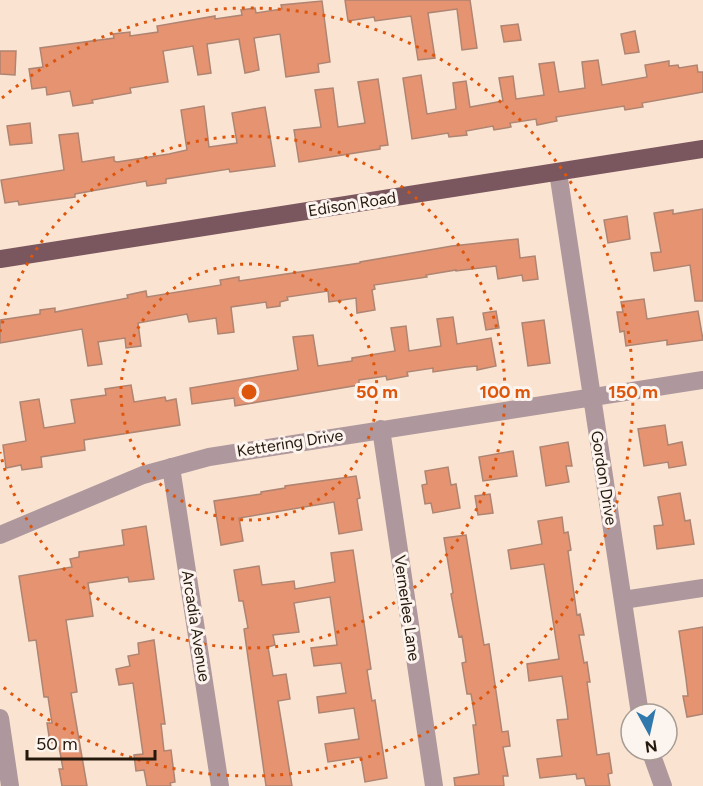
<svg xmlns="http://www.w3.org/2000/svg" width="703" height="786" font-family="Figtree,sans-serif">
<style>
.building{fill:#e59370;stroke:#ae8472;stroke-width:1.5}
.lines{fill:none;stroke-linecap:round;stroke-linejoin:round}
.minor{stroke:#ae989d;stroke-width:18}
.major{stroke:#7a565e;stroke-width:18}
.ring{fill:none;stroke:#de560c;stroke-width:3;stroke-dasharray:3 6}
.labels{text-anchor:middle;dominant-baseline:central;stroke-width:6;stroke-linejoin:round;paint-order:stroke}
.street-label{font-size:16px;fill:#25180d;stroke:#fcf4ee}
.centre{fill:#de560c;stroke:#fcf4ee;stroke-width:3}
.ring-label{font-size:18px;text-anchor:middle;font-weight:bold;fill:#de560c;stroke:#fcf4ee;stroke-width:6;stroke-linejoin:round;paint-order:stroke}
</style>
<rect width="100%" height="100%" fill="#fae4d1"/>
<!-- building -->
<path class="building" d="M 345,0 L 470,0 L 477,48 L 462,50 L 457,9 L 428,13 L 435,58 L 418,60 L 411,16 L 375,21 L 374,17 L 348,21 Z
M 322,1 L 330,62 L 318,64 L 319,72 L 286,77 L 280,34 L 254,38 L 259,70 L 245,73 L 239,39 L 207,44 L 211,73 L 198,75 L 193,46 L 163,51 L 168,82 L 130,88 L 131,93 L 92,100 L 93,103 L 73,106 L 70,91 L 47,95 L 46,87 L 32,89 L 29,69 L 43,67 L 40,48 L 114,38 L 113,34 L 130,32 L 130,36 L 158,32 L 157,26 L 215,16 L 215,19 L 242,15 L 241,10 L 255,8 L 256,13 L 282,9 L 281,5 Z
M 518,24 L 521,40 L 504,42 L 501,26 Z
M 635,31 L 639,52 L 625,54 L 621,34 Z
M 0,51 L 16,51 L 15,75 L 0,74 Z
M 598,60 L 602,85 L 647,77 L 645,65 L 669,61 L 669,66 L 678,65 L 679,68 L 697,65 L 698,72 L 703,72 L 703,92 L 642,103 L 643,107 L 625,110 L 624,106 L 556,117 L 557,121 L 537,125 L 536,119 L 510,123 L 511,127 L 494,130 L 493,126 L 466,131 L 467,135 L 449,137 L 448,133 L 412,139 L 403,78 L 421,75 L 427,114 L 456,109 L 453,83 L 466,81 L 470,107 L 503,101 L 499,78 L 513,76 L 516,99 L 544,95 L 539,64 L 554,62 L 559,92 L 585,88 L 582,62 Z
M 378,79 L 388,145 L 380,146 L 380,149 L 299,162 L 294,130 L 321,127 L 315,90 L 333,88 L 338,127 L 365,123 L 358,82 Z
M 204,106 L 209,147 L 237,143 L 232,113 L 265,107 L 275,166 L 230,172 L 229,169 L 166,179 L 166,183 L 147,186 L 146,181 L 75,194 L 75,197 L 19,205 L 18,201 L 5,203 L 1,180 L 64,170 L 59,135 L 78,133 L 82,162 L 114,157 L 114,161 L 117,162 L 169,154 L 187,150 L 181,110 Z
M 30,123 L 32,143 L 10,145 L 7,126 Z
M 703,209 L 703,301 L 695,301 L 690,265 L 654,271 L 651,253 L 661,252 L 654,213 L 673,210 L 673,214 Z
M 627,216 L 630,239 L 608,243 L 604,220 Z
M 518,239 L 520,258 L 535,256 L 538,279 L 523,281 L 522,275 L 498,279 L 496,266 L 456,271 L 456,270 L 426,275 L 427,277 L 374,285 L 375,289 L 372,290 L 375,310 L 357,313 L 356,298 L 329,302 L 328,291 L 287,297 L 288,300 L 280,302 L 280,306 L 267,308 L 266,302 L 231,307 L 234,332 L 218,334 L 216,318 L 189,322 L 187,314 L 138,323 L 141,346 L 126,348 L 125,338 L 98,342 L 102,364 L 88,366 L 82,329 L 0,343 L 0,320 L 40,314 L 40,310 L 55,308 L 55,312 L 128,298 L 127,295 L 146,291 L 147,297 L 221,285 L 220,280 L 239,277 L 239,281 L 360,263 L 360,262 L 452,246 Z
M 644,299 L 647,319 L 698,311 L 703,340 L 667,345 L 667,340 L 626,346 L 624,331 L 620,332 L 617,312 L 623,312 L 621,302 Z
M 496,311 L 499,328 L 486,330 L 483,313 Z
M 453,317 L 457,344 L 491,338 L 496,366 L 477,370 L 477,366 L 466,367 L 433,372 L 433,368 L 407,372 L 408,376 L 387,380 L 386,376 L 359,380 L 359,385 L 235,406 L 234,398 L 192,404 L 190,388 L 298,370 L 293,337 L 313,335 L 318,366 L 352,361 L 352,358 L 395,351 L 391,328 L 406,326 L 409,351 L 441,346 L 437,319 Z
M 544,320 L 550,363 L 528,366 L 522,323 Z
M 131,385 L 134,402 L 165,397 L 166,401 L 176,399 L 180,425 L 84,440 L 85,450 L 41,457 L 42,467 L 22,470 L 21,465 L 6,468 L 3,445 L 26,441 L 20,402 L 39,399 L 44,428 L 75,423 L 71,400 L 106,395 L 105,389 Z
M 665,425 L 668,445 L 682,442 L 686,465 L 669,468 L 668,462 L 644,466 L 638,429 Z
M 568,442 L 572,466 L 566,466 L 569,482 L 546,486 L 540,447 Z
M 513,451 L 517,476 L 483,481 L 479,457 Z
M 448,467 L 451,485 L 456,484 L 460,508 L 433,513 L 431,503 L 425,504 L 422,485 L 427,484 L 425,471 Z
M 356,476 L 360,498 L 357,499 L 362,530 L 339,534 L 334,502 L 239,518 L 243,541 L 221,545 L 214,501 L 261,494 L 261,492 L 285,488 L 285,486 Z
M 680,493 L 685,521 L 690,520 L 694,544 L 657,549 L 654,526 L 663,525 L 658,497 Z
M 490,494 L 493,513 L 478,515 L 475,496 Z
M 562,517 L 564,533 L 568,532 L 571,550 L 568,551 L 577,615 L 580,614 L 584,635 L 579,635 L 584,663 L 587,662 L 590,682 L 587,682 L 597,755 L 609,753 L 612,773 L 608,774 L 610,786 L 586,786 L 584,778 L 577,779 L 576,774 L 540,778 L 537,759 L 562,756 L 557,720 L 568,719 L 567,709 L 562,676 L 529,681 L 527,664 L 559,659 L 544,564 L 511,569 L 508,550 L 542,544 L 538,521 Z
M 146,526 L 154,579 L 129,582 L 128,577 L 88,583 L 93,616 L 66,620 L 77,692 L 71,693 L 87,786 L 62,786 L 59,769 L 63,769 L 58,741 L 50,743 L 47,723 L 52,723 L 48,697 L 44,697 L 36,640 L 29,641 L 19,576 L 72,567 L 70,559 L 79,557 L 79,552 L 124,545 L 122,530 Z
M 466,535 L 484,645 L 489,644 L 502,732 L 508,731 L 510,746 L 503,747 L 508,776 L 503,776 L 504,786 L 455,786 L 454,778 L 479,774 L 473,725 L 476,725 L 471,694 L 467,694 L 462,663 L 466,662 L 462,636 L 459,637 L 451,594 L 453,593 L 444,538 Z
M 353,550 L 371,669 L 367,670 L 372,701 L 375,700 L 387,778 L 365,782 L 361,757 L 328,762 L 325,744 L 359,739 L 354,708 L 319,713 L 317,697 L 346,693 L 341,663 L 314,666 L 311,648 L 337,645 L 330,597 L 294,603 L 299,632 L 273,635 L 275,645 L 268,647 L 273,676 L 286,674 L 290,699 L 278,701 L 292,786 L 266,786 L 244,629 L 248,628 L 243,601 L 239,601 L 234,570 L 259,566 L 262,585 L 294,581 L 295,589 L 335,582 L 331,553 Z
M 703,627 L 703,714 L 687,717 L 683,696 L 688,696 L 686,679 L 679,631 Z
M 154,640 L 165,724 L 161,724 L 164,751 L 171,750 L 175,782 L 170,783 L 171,786 L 147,786 L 144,770 L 136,771 L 134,755 L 143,754 L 133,683 L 119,685 L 116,669 L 130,666 L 128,656 L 139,654 L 138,643 Z"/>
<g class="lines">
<!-- minor -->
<path class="minor" d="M 558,172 L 640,714
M 381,429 L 434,786
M 171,467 L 220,786
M 0,535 L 143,475 L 209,457 L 703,380
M 623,600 L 703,588
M 0,718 L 10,786
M 650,750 L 663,786"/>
<!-- major -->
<path class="major" d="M 0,259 L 703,149"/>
</g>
<!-- distance rings -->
<g class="ring">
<circle cx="249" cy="392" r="128"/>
<path d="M0 332A256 256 0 1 1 0 452"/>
<path d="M2 98A384 384 0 1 1 2 686"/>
</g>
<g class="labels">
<!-- street labels -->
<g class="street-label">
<text transform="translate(352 204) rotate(-9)">Edison Road</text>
<text transform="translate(290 443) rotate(-9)">Kettering Drive</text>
<text transform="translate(604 478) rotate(81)">Gordon Drive</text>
<text transform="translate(407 608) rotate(82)">Vernerlee Lane</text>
<text transform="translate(196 626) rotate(81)">Arcadia Avenue</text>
</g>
</g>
<circle cx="249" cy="392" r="9" class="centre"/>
<g class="ring-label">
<text x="377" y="398">50 m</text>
<text x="505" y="398">100 m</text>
<text x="633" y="398">150 m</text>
</g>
<!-- north arrow -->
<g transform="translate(649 732) rotate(172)"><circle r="28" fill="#fcf4ee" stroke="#a69c94" stroke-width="1.5"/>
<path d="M0-4.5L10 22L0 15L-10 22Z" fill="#3179ad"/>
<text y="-9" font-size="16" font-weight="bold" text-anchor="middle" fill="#25180d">N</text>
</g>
<!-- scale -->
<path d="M27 750v9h128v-9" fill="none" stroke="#25180d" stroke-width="3"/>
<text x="36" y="750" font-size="18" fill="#25180d" stroke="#fcf4ee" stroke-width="4.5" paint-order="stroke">50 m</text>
</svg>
